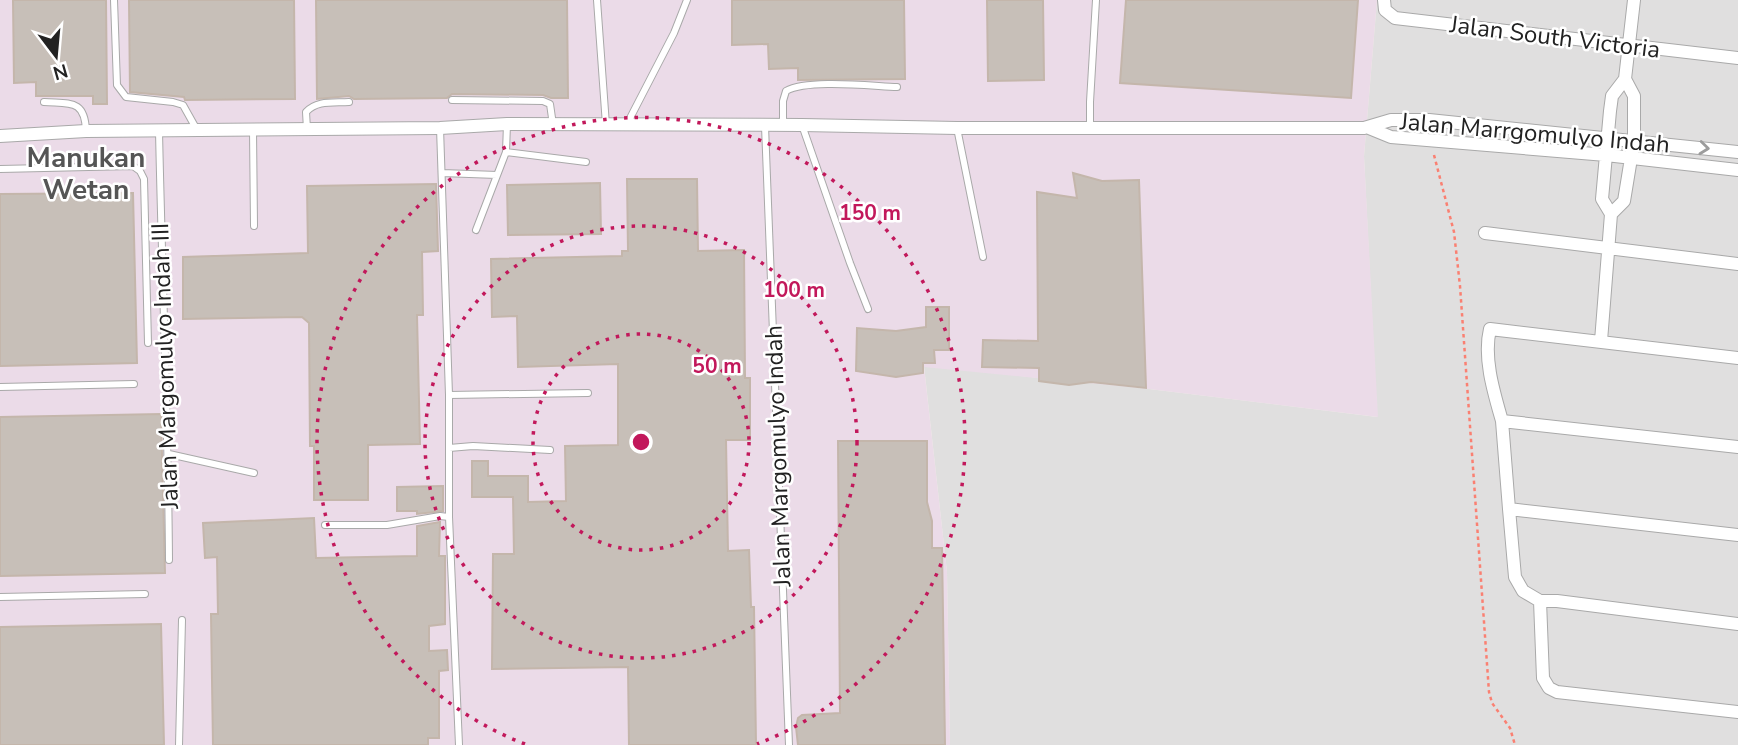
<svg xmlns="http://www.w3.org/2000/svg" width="1738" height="745" font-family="'Nunito Sans',sans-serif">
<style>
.residential{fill:#e0dfdf}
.industrial{fill:#ebdbe8}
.building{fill:#c7bfb8;stroke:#c4b6ab;stroke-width:2}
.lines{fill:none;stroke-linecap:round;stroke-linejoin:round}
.lane-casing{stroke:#a9a9a9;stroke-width:8}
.street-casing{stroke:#a9a9a9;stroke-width:14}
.path{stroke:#fa8072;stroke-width:2.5;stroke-dasharray:3.5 3.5;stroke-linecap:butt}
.lane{stroke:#fff;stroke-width:6}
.street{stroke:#fff;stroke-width:12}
.oneway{stroke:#9c9c9c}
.ring{fill:none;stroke:#c2185b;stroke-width:3.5;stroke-dasharray:3.5 7}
.labels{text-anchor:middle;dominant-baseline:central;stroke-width:5;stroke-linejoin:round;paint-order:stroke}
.street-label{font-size:24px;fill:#222;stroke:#fff}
.quarter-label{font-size:28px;font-weight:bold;fill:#555;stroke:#fff}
.centre{fill:#c2185b;stroke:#fff;stroke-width:3.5}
.ring-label{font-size:21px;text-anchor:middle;font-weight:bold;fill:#c2185b;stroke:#fff;stroke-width:5;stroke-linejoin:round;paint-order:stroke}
</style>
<rect width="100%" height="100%" fill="#f2efe9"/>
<!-- residential -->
<path class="residential" d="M 1377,0 L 1738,0 L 1738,745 L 950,745 L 947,572 L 924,366 L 1149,389 L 1377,417 L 1364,156 Z"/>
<!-- industrial -->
<path class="industrial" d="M 0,0 L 1377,0 L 1364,156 L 1378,417 L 1149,389 L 924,367 L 947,572 L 950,745 L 0,745 Z"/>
<!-- building -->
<path class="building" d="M 13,0 L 106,0 L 107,104 L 93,104 L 93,96 L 36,96 L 36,82 L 14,83 Z
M 129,0 L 294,0 L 295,99 L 185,100 L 184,97 L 130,92 Z
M 316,0 L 567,0 L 568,98 L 551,98 L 543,95 L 452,94 L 447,98 L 354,99 L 349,96 L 317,99 Z
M 732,0 L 904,0 L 905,79 L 798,80 L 798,68 L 769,69 L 768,44 L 732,45 Z
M 987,0 L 1043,0 L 1044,80 L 988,81 Z
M 1126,0 L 1358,0 L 1351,98 L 1120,83 Z
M 1073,173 L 1102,181 L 1139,180 L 1146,388 L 1091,382 L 1069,385 L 1039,381 L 1039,368 L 982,367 L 983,340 L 1038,341 L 1037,192 L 1077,198 Z
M 627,179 L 697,179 L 698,251 L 744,250 L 745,378 L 750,378 L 750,440 L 726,440 L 728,551 L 749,550 L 751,607 L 754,607 L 756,745 L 629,745 L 628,667 L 492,669 L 493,554 L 514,554 L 513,497 L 472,497 L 472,461 L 488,461 L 488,476 L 528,476 L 528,502 L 566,501 L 565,446 L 618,445 L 618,364 L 518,367 L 517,316 L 492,317 L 491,259 L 622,256 L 622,251 L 628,251 Z
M 600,183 L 601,234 L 508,235 L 507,185 Z
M 436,184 L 438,251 L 422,252 L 423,315 L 417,315 L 420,444 L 368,445 L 368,500 L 314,500 L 314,446 L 310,446 L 309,323 L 302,317 L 183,319 L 183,257 L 308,253 L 307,186 Z
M 133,193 L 137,363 L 0,366 L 0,194 Z
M 926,307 L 949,307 L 949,350 L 934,350 L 935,363 L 923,363 L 923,373 L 896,377 L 856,371 L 857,328 L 896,331 L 926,327 Z
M 161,414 L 165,573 L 0,576 L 0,417 Z
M 838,441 L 927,441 L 927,502 L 932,521 L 932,548 L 942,548 L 945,745 L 798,745 L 796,727 L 798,718 L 802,715 L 840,713 Z
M 443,486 L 443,511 L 417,514 L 417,511 L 397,511 L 397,487 Z
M 314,518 L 316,558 L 417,556 L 417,526 L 440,522 L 439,556 L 445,556 L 445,624 L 429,626 L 429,651 L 447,650 L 448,670 L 439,671 L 439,738 L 428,738 L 428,745 L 213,745 L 211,614 L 218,614 L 217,557 L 205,558 L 203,523 Z
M 161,624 L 164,745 L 0,745 L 0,627 Z"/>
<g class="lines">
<defs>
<path id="lane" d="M 114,0 L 117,85 L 126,97 L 173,102 L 183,105 L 197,130
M 597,0 L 606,125
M 452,100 L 543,101 L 550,104 L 553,125
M 44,102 C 70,104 85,99 86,131
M 627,124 L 674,33 L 687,0
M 783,124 L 783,101 L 786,91 C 808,79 870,86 897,87
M 802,125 L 850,263 L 868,309
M 765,126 L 789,745
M 440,128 L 449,395 L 449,517 L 459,745
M 957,128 L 983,257
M 1090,128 L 1090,102 L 1096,0
M 307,129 L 306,112 C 317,100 333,103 349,102
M 253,130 L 254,226
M 159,131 C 162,274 168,417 169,560
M 506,152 L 586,162
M 0,169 L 133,166 L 140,171 L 144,179 L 148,343
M 442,173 L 497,175
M 476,230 L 506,152 L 507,124
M 0,387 L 134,384
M 449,395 L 588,393
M 449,448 L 473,446 L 550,450
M 169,454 L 254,473
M 325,525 L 387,525 L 440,516 L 449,517
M 0,597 L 145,594
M 179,745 L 182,620"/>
<path id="street" d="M 1384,0 L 1385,10 L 1395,18 L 1738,58
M 1369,128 L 1391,137 L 1606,155 L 1738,170
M 0,136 L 86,131 L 440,128 L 507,124 L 802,125 L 957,128 L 1364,128 L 1391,120 L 1429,120 L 1738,152
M 1611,214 L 1624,201 L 1634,140 L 1634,96 L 1625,79
M 1485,233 L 1738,264
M 1601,341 L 1611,214 L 1602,199 L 1610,111 L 1612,96 L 1625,79 L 1634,0
M 1502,421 C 1494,393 1483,358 1490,329 L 1738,358
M 1738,447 L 1502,421 L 1509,509 L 1738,535
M 1509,509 L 1515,577 L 1523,591 L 1540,601
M 1738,624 L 1557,601 L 1540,601 L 1543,678 L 1549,688 L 1557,692 L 1738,712"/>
</defs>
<!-- lane casing -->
<use href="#lane" class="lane-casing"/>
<!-- street casing -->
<use href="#street" class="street-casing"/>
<!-- path -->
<path class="path" d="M 1434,155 L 1454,232 L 1460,286 L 1489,692 L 1492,703 L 1510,728 L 1515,745"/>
<!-- lane -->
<use href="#lane" class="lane"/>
<!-- street -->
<use href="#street" class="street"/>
</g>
<!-- one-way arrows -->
<defs><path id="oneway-chevron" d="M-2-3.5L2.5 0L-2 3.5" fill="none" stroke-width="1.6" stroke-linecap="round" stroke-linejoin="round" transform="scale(1.75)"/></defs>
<use class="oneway" href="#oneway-chevron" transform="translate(1704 148) rotate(6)"/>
<!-- distance rings -->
<g class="ring">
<circle cx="641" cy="442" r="108"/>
<circle cx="641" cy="442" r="216"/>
<path d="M525 744A324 324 0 1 1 757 744"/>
</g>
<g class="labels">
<!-- street labels -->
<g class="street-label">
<text transform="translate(1555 37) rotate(7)">Jalan South Victoria</text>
<text transform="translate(1535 133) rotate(5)">Jalan Marrgomulyo Indah</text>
<text transform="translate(165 366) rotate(-92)">Jalan Margomulyo Indah III</text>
<text transform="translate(778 456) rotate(-92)">Jalan Margomulyo Indah</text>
</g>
<!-- quarter labels -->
<g class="quarter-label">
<text x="86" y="158">Manukan<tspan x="86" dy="32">Wetan</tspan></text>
</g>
</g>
<circle cx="641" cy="442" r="10" class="centre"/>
<g class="ring-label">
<text x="870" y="220">150 m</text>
<text x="794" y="297">100 m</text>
<text x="717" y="373">50 m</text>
</g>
<!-- north arrow -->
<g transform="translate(56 56) rotate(164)" stroke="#ffffff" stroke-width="5" paint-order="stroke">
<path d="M0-5L12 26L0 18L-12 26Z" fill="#222222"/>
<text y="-10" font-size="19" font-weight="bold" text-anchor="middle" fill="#222222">N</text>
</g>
</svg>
